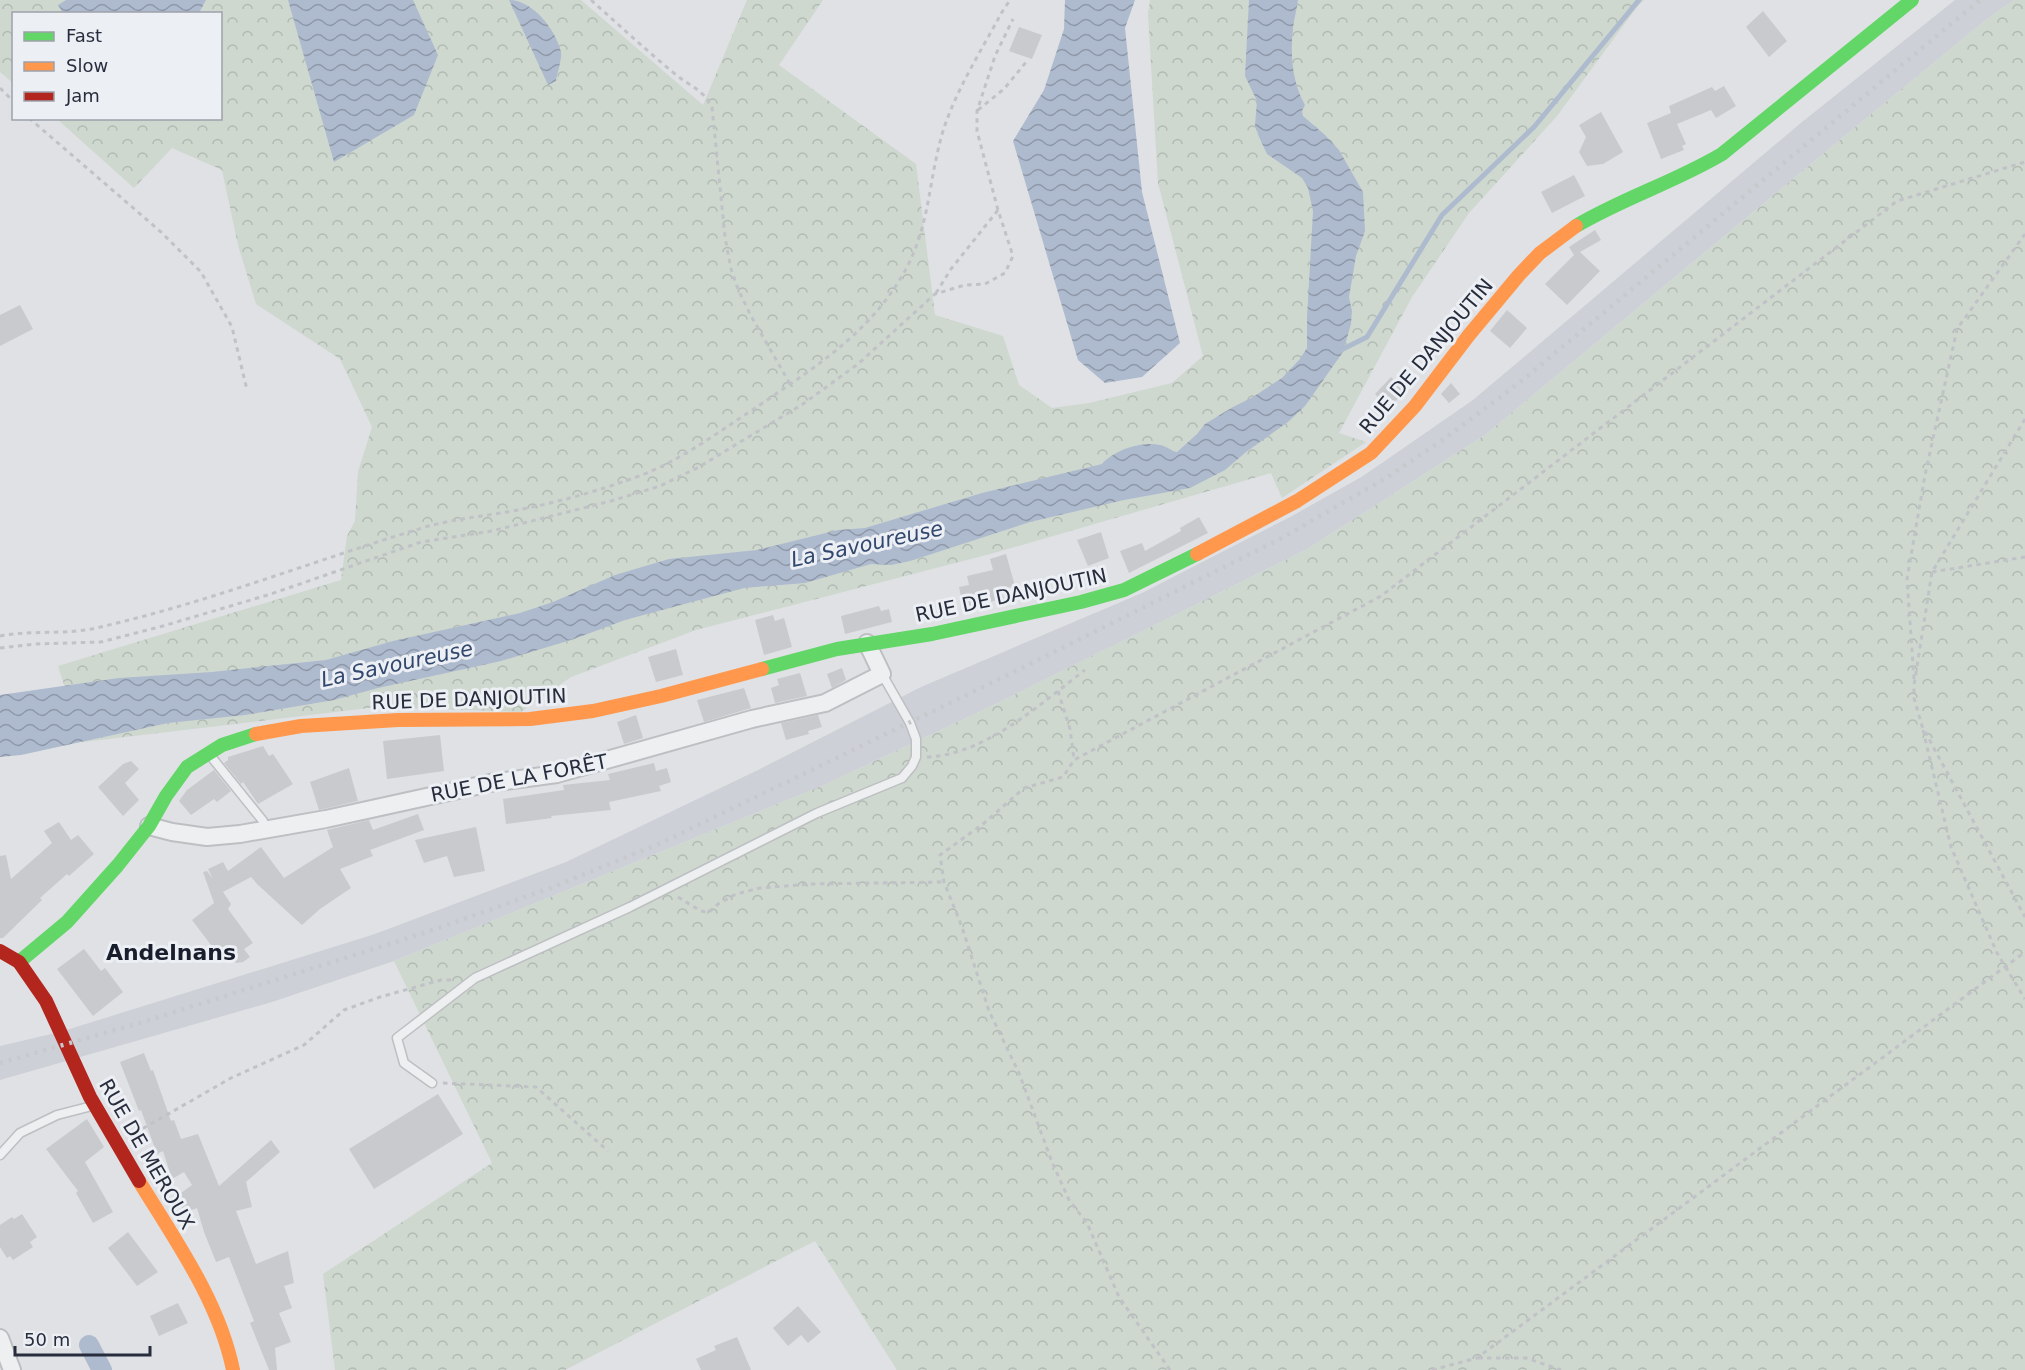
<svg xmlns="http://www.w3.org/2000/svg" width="2025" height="1370" font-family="'DejaVu Sans',sans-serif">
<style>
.built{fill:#cdd0d7}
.forest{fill:url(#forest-crowns)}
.water{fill:url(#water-waves)}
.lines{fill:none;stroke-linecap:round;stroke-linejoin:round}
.stream{stroke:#aebace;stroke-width:5}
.canal{stroke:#aebace;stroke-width:20}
.building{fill:#c9cace}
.lane-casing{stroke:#bdbfc2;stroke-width:11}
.street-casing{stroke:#bdbfc2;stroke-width:20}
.path{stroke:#c1c2c7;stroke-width:3;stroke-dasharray:4.5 4.5;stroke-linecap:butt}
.lane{stroke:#eeeff1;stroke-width:8}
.street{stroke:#eeeff1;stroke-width:16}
.fast{stroke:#63d668;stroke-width:14}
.slow{stroke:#ff974d;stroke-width:14}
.jam{stroke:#b3261e;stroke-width:14}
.rail{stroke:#c7c9cc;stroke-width:4.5;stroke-dasharray:3 6;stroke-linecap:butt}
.labels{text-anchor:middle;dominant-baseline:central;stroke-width:6;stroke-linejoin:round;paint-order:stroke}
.street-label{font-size:20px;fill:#272d3c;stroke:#eceff4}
.water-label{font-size:21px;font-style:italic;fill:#33486e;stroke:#eceff4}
.quarter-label{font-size:22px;font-weight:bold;fill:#191e2d;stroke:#eceff4}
</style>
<defs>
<pattern id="forest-crowns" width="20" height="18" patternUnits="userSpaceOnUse" patternTransform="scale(1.5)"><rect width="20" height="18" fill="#ced8cf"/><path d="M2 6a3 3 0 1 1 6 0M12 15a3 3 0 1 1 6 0" fill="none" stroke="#b1bab3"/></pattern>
<pattern id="water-waves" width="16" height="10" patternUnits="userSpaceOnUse" patternTransform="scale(1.5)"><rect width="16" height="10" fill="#aebace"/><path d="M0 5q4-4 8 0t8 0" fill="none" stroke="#8e98a8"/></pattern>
</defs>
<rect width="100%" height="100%" fill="#dfe1e4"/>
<!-- built -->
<path class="built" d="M 1955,0 L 2014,0 L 1987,19 L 1841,139 L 1485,435 L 1309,548 L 1000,702 L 824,785 L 394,961 L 272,1002 L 0,1080 L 0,1046 L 60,1032 L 375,934 L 566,862 L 758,770 L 921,687 L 1142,593 L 1292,516 L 1363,476 L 1473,400 L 1802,122 Z"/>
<!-- forest -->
<path class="forest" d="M 0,0 L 581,0 L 703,105 L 747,0 L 823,0 L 779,65 L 916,164 L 935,315 L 1003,336 L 1019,385 L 1052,408 L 1089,403 L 1172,383 L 1203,356 L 1158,183 L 1148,14 L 1150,0 L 1644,0 L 1637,7 L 1557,116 L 1469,213 L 1412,297 L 1339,433 L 1366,442 L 1282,498 L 1271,473 L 994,553 L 696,630 L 571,677 L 521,712 L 377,707 L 83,742 L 58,666 L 341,580 L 347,536 L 355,521 L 358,472 L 372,427 L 340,359 L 256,304 L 238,245 L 222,170 L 172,148 L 134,188 L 57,119 L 220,118 L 220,14 L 14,14 L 13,83 L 0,72 Z
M 2014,0 L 2025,0 L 2025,1370 L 897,1370 L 815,1241 L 565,1370 L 335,1370 L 323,1274 L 492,1163 L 394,961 L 824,785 L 1000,702 L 1309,548 L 1485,435 L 1841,139 L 1987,19 Z"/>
<!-- water -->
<path class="water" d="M 66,0 L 206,0 L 199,13 L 63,13 L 58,5 Z
M 288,0 L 413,0 L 438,55 L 414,115 L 334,162 Z
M 509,0 C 533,0 556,30 561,52 C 562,60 557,73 556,81 L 548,85 Z
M 1065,0 L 1135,0 L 1125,28 L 1142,192 L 1180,343 L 1142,377 L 1105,383 L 1078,360 L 1013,141 L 1044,90 L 1064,29 Z
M 1249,0 L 1298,0 C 1297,9 1294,18 1293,28 C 1290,54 1292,82 1305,105 L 1302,111 L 1303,116 L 1325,135 L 1339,150 L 1363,192 L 1365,231 L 1356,256 L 1349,297 L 1352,311 L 1351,324 L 1343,352 L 1305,406 L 1288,422 L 1246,452 L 1225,470 L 1190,488 L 1124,500 L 1030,522 L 910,561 L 891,565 L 871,564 L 805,583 L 744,588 L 625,620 L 574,639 L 501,661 L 378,688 L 334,700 L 245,715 L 168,723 L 21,755 L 0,757 L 0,695 L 119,678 L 212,672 L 326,660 L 393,641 L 520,613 L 553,602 L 615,575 L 669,559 L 757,550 L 838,530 L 865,528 L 982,493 L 1102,464 C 1114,450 1142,441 1160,445 C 1167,446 1171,451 1177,452 L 1197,434 L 1205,424 L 1233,407 L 1253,397 L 1282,378 L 1299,360 L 1307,348 L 1307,318 L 1313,211 L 1308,188 L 1302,178 L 1267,154 L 1259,137 L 1255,125 L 1257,101 L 1245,76 Z"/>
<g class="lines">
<!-- stream -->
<path class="stream" d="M 1339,351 L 1367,337 L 1442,215 L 1534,127 L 1639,0"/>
<!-- canal -->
<path class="canal" d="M 89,1345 L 102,1370"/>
</g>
<!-- building -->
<path class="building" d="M 1763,11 L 1787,41 L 1769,57 L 1746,27 Z
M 1019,27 L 1042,35 L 1032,59 L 1009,51 Z
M 1724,86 L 1736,106 L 1716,118 L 1711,110 L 1677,124 L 1686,144 L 1682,146 L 1684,150 L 1661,159 L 1647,123 L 1671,113 L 1669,106 L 1712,87 L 1715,91 Z
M 1601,112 L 1623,152 L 1603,164 L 1587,166 L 1579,152 L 1586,137 L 1579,125 Z
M 1574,175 L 1585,196 L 1552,213 L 1541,192 Z
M 1595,230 L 1601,240 L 1580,252 L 1600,271 L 1567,305 L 1545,284 L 1574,255 L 1569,247 Z
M 20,305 L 33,329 L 0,346 L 0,315 Z
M 1507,310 L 1527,328 L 1510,348 L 1490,331 Z
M 1391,377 L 1405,391 L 1389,408 L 1375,394 Z
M 1451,383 L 1460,394 L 1449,403 L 1441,394 Z
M 1199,517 L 1208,533 L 1129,573 L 1120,551 L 1142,543 L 1145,551 L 1181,531 L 1180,528 Z
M 1101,532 L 1109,558 L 1088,566 L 1077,540 Z
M 1006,554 L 1015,586 L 1001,590 L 1004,599 L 963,607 L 959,587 L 969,585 L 967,576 L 993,570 L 990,559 Z
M 879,606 L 881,611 L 889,609 L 892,622 L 845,634 L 841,616 Z
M 773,615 L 775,621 L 784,618 L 792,647 L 764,655 L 755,620 Z
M 676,649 L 683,675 L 656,682 L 648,657 Z
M 842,668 L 846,680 L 832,688 L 827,674 Z
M 800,673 L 807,696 L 775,703 L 771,688 L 779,685 L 777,679 Z
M 744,688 L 751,708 L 704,722 L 697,700 Z
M 636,715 L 643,738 L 624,744 L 617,722 Z
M 818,715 L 822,727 L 808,731 L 809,734 L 786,740 L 781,723 Z
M 440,735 L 444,771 L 387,779 L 383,741 Z
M 263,746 L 269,756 L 273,754 L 293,784 L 258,804 L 243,782 L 241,784 L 224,763 L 228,760 L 228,757 Z
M 131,761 L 139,769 L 125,783 L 139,800 L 123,816 L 98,787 L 123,764 Z
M 654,763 L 656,771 L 667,768 L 671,782 L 659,786 L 661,791 L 609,802 L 611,810 L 551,816 L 552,818 L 506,824 L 503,799 L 564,790 L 563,785 L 610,780 L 608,774 Z
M 349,768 L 358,801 L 319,810 L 310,782 Z
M 214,770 L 231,791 L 217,802 L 214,799 L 191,815 L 179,801 L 187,790 Z
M 418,814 L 424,830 L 370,850 L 373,856 L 340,869 L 351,888 L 320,909 L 302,925 L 258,885 L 251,877 L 223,892 L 231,904 L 228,909 L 253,943 L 244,949 L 250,957 L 243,962 L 236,963 L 227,952 L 220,957 L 192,920 L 214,903 L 203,872 L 207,871 L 213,879 L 208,869 L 223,862 L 228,871 L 261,847 L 284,878 L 333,847 L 327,830 L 369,820 L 373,830 Z
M 59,822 L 71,840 L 78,835 L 94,854 L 69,876 L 67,874 L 40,898 L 42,900 L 3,938 L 0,938 L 0,856 L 6,855 L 11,879 L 52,843 L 44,831 Z
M 476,827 L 485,871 L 454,877 L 447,856 L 424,863 L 415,840 Z
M 84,949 L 101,971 L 105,968 L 123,992 L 93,1016 L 57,969 Z
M 144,1053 L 151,1071 L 153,1070 L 171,1121 L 174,1120 L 181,1139 L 198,1134 L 219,1186 L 271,1140 L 280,1152 L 246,1182 L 252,1207 L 236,1211 L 256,1264 L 288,1251 L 294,1283 L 284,1286 L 292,1308 L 279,1313 L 291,1342 L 275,1348 L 277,1370 L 269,1370 L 250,1323 L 254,1321 L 229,1257 L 216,1262 L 204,1232 L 197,1208 L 184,1213 L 178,1195 L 192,1185 L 184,1172 L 172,1179 L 163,1151 L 157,1154 L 141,1110 L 139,1111 L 120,1062 Z
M 438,1094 L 463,1134 L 374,1189 L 349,1149 Z
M 87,1119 L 104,1147 L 85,1162 L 113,1212 L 93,1223 L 76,1193 L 78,1191 L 46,1149 Z
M 22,1214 L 37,1237 L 30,1242 L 33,1247 L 13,1260 L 10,1256 L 7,1258 L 0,1247 L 0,1225 L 12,1217 L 14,1219 Z
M 128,1232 L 158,1272 L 137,1286 L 108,1248 Z
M 178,1303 L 188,1323 L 159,1336 L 150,1316 Z
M 798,1306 L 821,1332 L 808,1343 L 801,1335 L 788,1346 L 773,1328 Z
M 737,1337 L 751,1370 L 701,1370 L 696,1359 L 716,1350 L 714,1346 Z"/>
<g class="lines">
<defs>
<path id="lane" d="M 209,754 L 263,821 L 267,830
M 432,1083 L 404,1063 L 397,1038 L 475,978 L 630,907 L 817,813 L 902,778 L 912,766 L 916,757 L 916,739 L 910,723 L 882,674
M 0,1155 L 20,1133 L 57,1115 L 92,1106"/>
<path id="street" d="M 149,826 L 172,832 L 207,837 L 240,834 L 326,819 L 490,783 L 557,774 L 752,719 L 825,703 L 882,674 L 867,643
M 0,1338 L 12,1370"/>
</defs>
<!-- lane casing -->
<use href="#lane" class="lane-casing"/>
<!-- street casing -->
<use href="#street" class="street-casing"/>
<!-- path -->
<path class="path" d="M 591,0 C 619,25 646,50 675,74 C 689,86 702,88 712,107 L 725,237 L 731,269 L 738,289 L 751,316 L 790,384
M 0,88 L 14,102
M 978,110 L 1004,89 L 1027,61
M 29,118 L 161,232 L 201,272 L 232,327 L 247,390
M 936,293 L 951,269 L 998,210
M 2025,419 L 1932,572 L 1914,685 L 1914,698 L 1922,726 L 2025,917
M 1932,572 L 2025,557
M 0,636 C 31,630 65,635 96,628 C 207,603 313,561 422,528 C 455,518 489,516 523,509 C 558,502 594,492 628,480 C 674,465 711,437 751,411 C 806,373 863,339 899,281 C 928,235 927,195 939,146 C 949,101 980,53 1002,12 L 1010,0
M 0,648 L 35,644 L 101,642 L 163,626 L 271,594 L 421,542 L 492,531 L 611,501 L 660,486 L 699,467 L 803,404 L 858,364 L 935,294 L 965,285 L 985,284 L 1005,273 L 1013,256 L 998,210 L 977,131 L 977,111 L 995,56 L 1013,19
M 1914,679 L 1907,579 L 1925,475 L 1957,329 L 2025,234
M 1058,691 L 1070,729 L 1074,759
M 1923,730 L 1951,847 L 1997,953 L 2025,999
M 927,757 C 985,755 1040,704 1085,670
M 678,897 L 699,910 L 708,913 L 718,904 L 736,894 L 760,888 L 811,884 L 944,882
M 443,1083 L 536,1087 L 608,1151
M 135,1133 L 231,1078 L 304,1045 L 344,1010 L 380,997 L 441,980 L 452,980
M 1478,1358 L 1526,1358 L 1561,1370
M 1170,1370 L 1119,1297 L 1087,1223 L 1069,1200 L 1052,1162 L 1019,1073 L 989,1011 L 962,927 L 944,882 L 940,855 L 983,824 L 1024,788 L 1063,777 L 1074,760 L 1381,596 L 1897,201 L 2025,162
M 1432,1370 L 1477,1358 L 2025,952"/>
<!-- lane -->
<use href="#lane" class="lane"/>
<!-- street -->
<use href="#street" class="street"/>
<!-- fast -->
<path class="fast" d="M 1576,226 C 1623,198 1675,182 1722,154 L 1912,0
M 762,669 L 837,649 L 932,634 L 1081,602 L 1124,590 L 1197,554
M 19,962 L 67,922 L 118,865 L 149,826 L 166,796 L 187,767 L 222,745 L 256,734"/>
<!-- slow -->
<path class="slow" d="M 1197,554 L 1297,501 L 1371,453 L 1415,406 L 1469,335 L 1519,275 L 1540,253 L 1576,226
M 256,734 L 301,726 L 398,720 L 530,719 L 593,711 L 661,696 L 762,669
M 139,1181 C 175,1240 219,1301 233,1370"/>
<!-- jam -->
<path class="jam" d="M 0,951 L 19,962 L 46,1001 L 90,1097 L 139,1181"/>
<!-- rail -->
<path class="rail" d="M 0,1063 L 143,1022 L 424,933 L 548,889 L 661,843 L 1022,668 L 1280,539 L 1386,478 L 1444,439 L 1519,383 L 1980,0"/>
</g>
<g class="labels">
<!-- street labels -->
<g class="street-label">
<text transform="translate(1426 356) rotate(-50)">RUE DE DANJOUTIN</text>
<text transform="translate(1011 595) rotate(-12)">RUE DE DANJOUTIN</text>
<text transform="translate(469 699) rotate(-2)">RUE DE DANJOUTIN</text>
<text transform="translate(519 778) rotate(-11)">RUE DE LA FORÊT</text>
<text transform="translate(147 1154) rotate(60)">RUE DE MEROUX</text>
</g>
<!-- water labels -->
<g class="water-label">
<text transform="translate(867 544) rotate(-12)">La Savoureuse</text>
<text transform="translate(397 664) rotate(-12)">La Savoureuse</text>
</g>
<!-- quarter labels -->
<g class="quarter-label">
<text x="171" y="952">Andelnans</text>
</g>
</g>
<!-- legend -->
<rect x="12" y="12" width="210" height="108" fill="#eceff4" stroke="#9da1aa" stroke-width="1.5"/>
<rect x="24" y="32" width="30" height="9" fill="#63d668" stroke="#9da1aa" stroke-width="1.5"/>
<text x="66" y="42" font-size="18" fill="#272d3c">Fast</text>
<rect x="24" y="62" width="30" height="9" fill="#ff974d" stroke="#9da1aa" stroke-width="1.5"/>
<text x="66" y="72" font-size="18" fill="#272d3c">Slow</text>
<rect x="24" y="92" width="30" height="9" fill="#b3261e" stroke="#9da1aa" stroke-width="1.5"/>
<text x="66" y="102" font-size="18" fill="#272d3c">Jam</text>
<!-- scale -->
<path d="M15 1346v9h135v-9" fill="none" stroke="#272d3c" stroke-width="3"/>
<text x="24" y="1346" font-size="18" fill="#272d3c" stroke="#eceff4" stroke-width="4.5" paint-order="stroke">50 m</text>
</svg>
